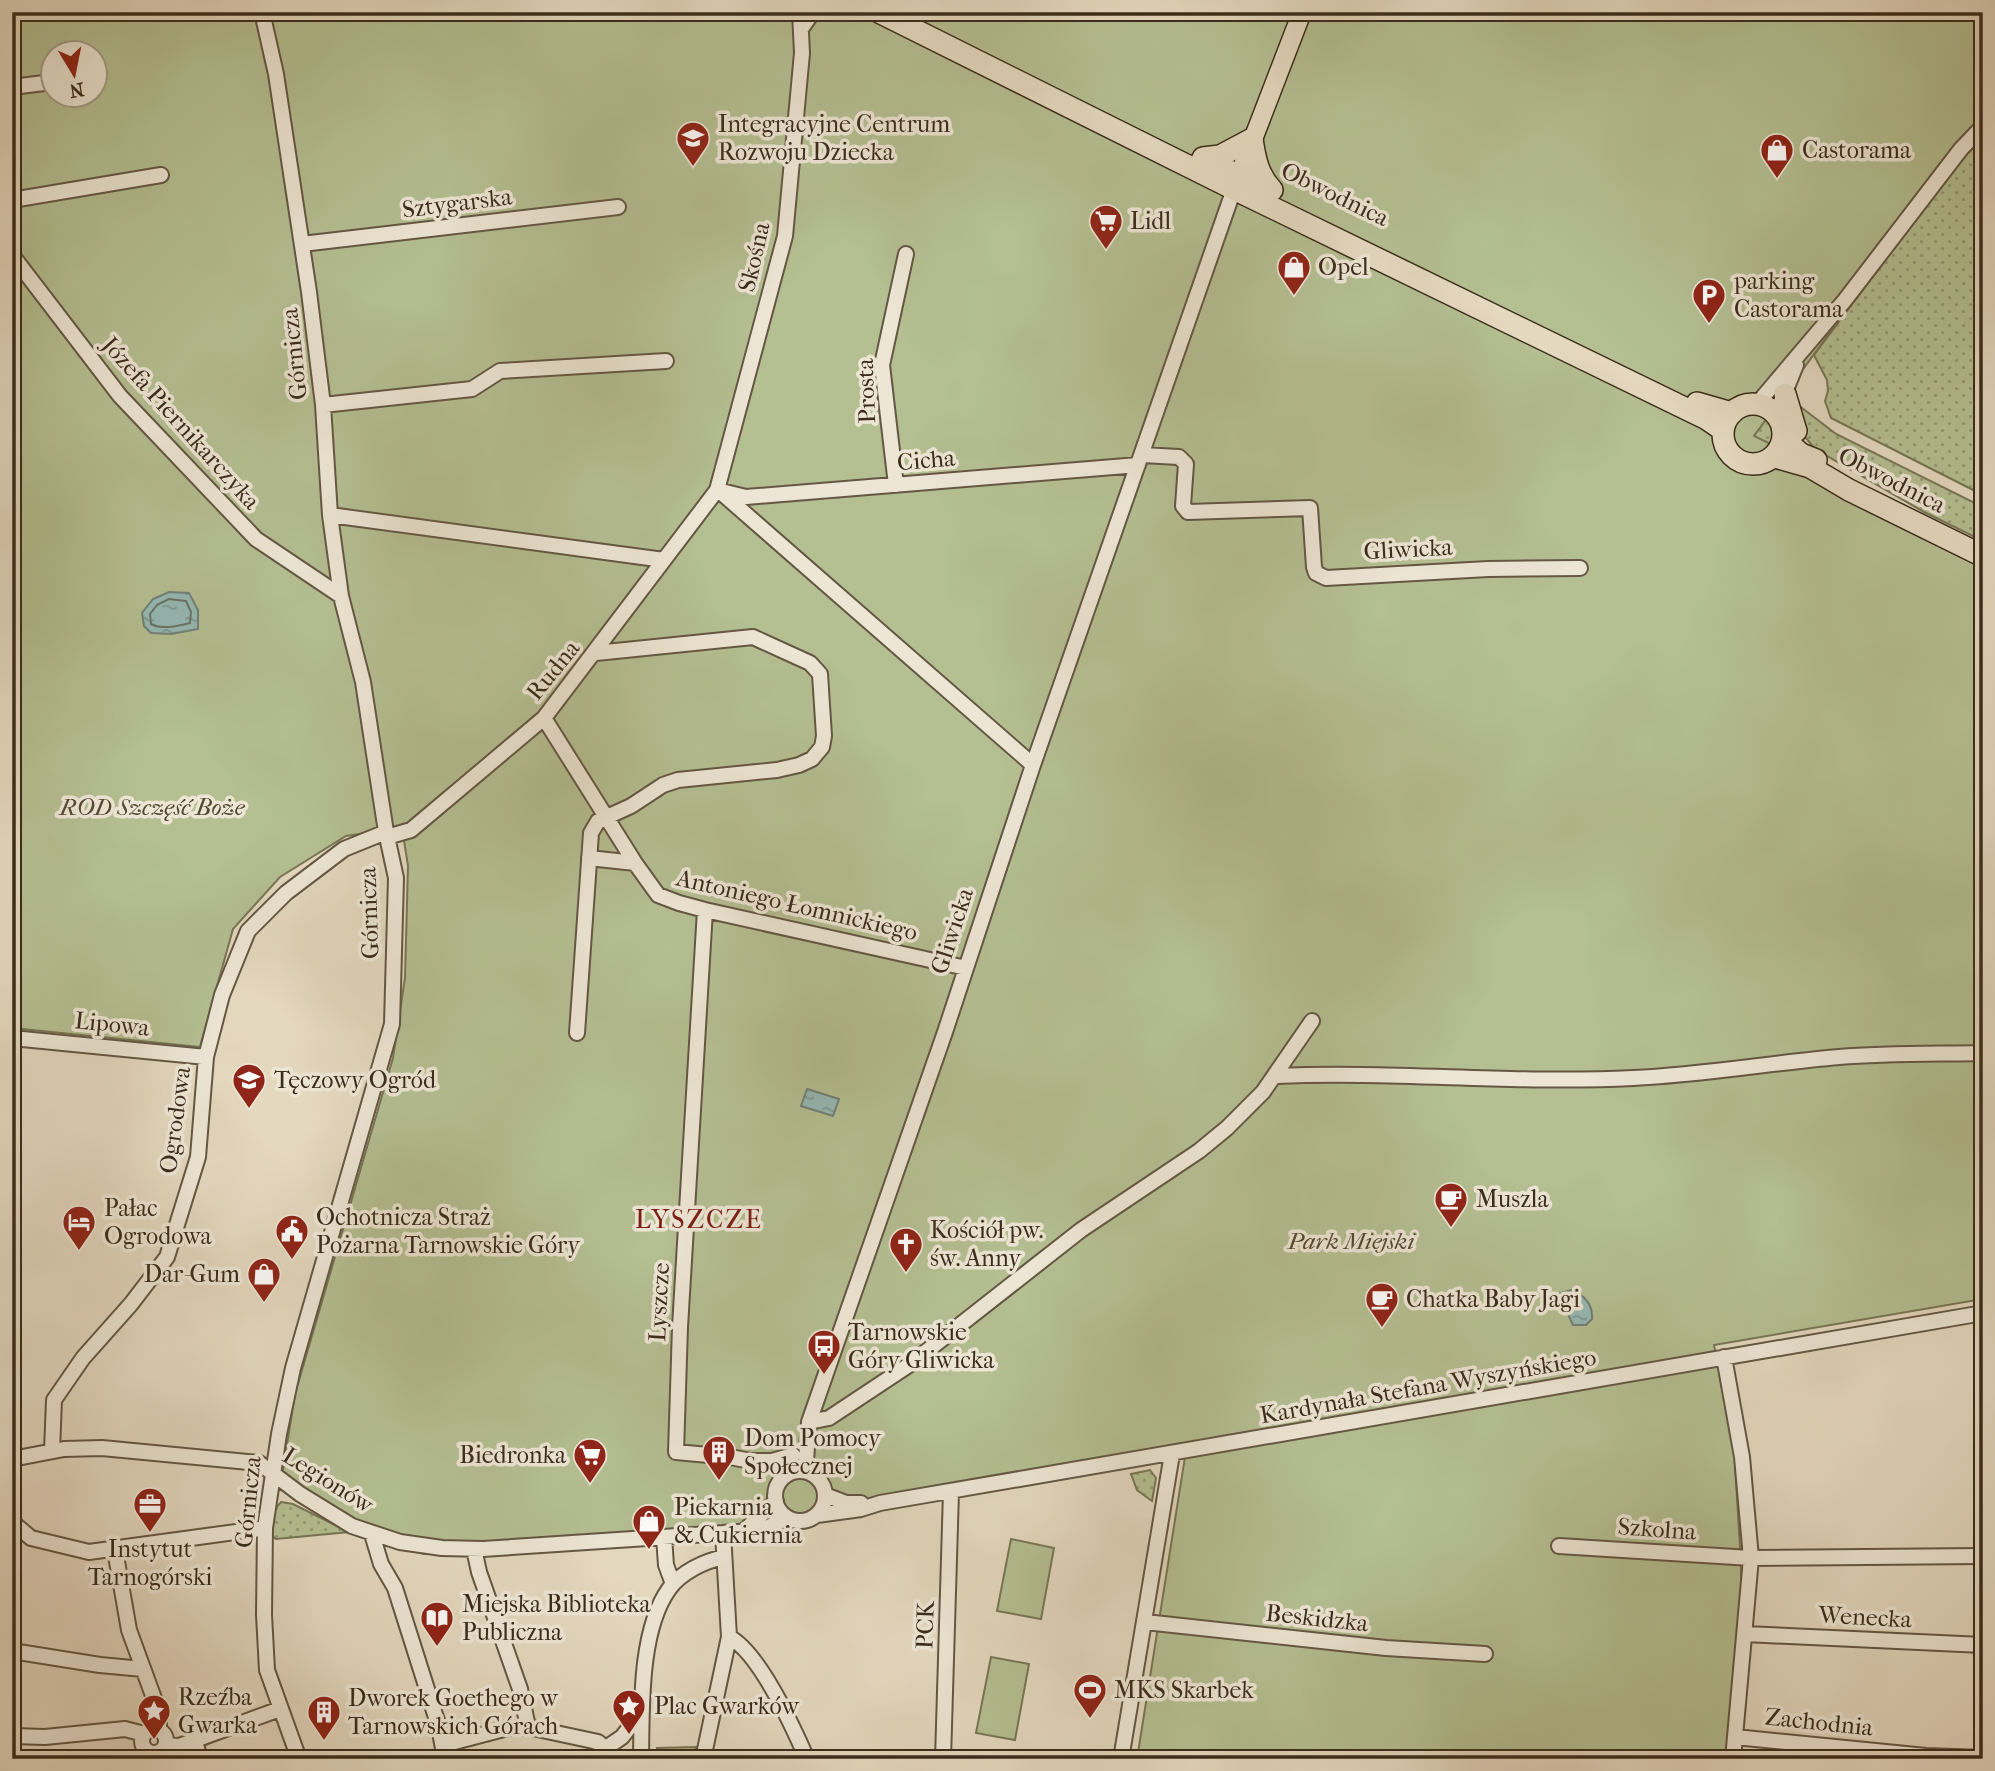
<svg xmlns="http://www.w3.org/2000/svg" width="1995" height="1771" font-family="'IM FELL French Canon',serif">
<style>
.grass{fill:url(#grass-dots);stroke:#787656;stroke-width:2}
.park{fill:#b4bf92;stroke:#787656;stroke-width:2;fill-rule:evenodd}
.water{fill:url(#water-ripples);stroke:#718177;stroke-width:2}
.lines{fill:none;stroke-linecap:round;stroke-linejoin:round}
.shore{stroke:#687268;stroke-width:2}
.minor-casing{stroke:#655744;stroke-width:18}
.major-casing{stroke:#3b2c1b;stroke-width:21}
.highway-casing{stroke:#3b2c1b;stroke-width:24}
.minor{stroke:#ede6d5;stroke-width:14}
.major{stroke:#e4d8bf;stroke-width:18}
.highway{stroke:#e4d8bf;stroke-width:21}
.labels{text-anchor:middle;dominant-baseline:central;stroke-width:7;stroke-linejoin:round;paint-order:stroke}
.poi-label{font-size:24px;fill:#3b2c1b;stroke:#ede6d5;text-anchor:start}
.street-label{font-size:24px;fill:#3b2c1b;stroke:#ede6d5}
.park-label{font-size:24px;font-style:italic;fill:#534933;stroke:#ede6d5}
.neighbourhood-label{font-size:26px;letter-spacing:2px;fill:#7a1f14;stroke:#ede6d5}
</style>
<defs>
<pattern id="grass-dots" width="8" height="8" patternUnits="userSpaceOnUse" patternTransform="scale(1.75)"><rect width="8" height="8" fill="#b4bf92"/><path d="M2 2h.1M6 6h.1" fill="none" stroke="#949b76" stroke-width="1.8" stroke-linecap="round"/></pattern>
<pattern id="water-ripples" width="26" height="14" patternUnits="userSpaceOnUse" patternTransform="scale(1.75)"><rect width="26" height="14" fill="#95b9b5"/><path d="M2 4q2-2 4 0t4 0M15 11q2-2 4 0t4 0" fill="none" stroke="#7b9792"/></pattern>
</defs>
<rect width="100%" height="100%" fill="#e4d8bf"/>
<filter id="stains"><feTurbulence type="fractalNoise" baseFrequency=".00286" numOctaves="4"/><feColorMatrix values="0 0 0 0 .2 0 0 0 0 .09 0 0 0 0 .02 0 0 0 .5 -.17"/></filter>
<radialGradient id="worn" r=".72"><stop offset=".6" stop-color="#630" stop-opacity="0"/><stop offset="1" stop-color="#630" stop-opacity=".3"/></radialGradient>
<!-- grass -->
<path class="grass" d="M 1983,130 L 1983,495 L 1831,418 L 1825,401 L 1828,391 L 1827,380 L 1814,355 Z
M 1793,401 L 1836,434 L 1983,507 L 1983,541 L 1924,512 L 1815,449 L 1801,432 Z
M 1763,414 C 1777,423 1779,437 1769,450 L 1733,427 Z
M 1150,1470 L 1156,1478 L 1152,1501 L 1137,1490 L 1131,1474 Z
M 281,1502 L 293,1504 L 349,1532 L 276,1539 L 271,1535 L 273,1511 Z
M 696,1747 L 694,1759 L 656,1759 L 657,1748 Z"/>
<!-- park -->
<path class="park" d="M 12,12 L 1983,12 L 1983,124 L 1754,436 L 1983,548 L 1983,1299 L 1714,1345 L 1734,1448 L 1741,1563 L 1741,1665 L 1731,1759 L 1137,1759 L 1185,1457 L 723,1538 L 495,1553 L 424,1554 L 355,1532 L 280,1489 L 295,1394 L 393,1058 L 405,978 L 408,866 L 402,828 L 346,836 L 280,877 L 233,929 L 200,1047 L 12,1028 ZM 52,52 L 94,52 L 94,94 L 52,94 Z
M 1011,1539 L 1054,1548 L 1041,1619 L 997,1611 Z
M 991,1657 L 1029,1664 L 1015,1740 L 976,1733 Z"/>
<!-- water -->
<path class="water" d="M 169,592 L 189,593 L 198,610 L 198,629 L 171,634 L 151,633 L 144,626 L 142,613 L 153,599 Z
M 807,1089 L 839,1099 L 833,1116 L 801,1106 Z
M 1571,1290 C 1584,1295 1593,1304 1592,1319 L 1586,1325 L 1573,1325 L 1567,1312 L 1559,1307 L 1555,1302 L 1558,1294 Z"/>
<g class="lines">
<!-- shore -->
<path class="shore" d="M 169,599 L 186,601 L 191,612 L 190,623 C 178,626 162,630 151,624 L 150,614 L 157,605 Z"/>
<defs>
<path id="minor" d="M 262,12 L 276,74 L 309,292 L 323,405 L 330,515 L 341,596 L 363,682 L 386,832 L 396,878 L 392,1024 L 293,1368 L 279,1434 L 265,1528 L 264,1615 L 267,1670 L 299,1759
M 801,29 L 813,12
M 12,87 L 52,82
M 12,200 L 161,175
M 302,244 L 618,207
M 12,255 L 120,396 L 256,539 L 341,596
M 1757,404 L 1845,300 L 1961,149 L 1983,126
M 323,405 L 472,389 L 500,371 L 666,361
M 1776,414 L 1796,365
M 1142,455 L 1179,457 L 1186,464 L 1183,506 L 1188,512 L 1310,508 L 1314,567 L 1316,573 L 1326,578 L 1488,569 L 1580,568
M 896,485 L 882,365 L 906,254
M 717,490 L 746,497 L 1138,465
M 724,495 L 1033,765
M 330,515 L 664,560
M 544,718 L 635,863 L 658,895 L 679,903 L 705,910 L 966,968
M 387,837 L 411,830 L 544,718 L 717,490 L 785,236 L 802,53 L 800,12
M 589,858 L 635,863
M 705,910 L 680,1327 L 676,1452 L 730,1457 L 751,1461 L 772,1461 L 793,1455
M 577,1033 L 591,833 L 598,821 L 631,806 L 663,785 L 678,780 L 777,770 L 799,765 L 812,759 L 822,747 L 824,736 L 820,674 L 810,663 L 753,637 L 596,653
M 12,1038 L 206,1057
M 1276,1076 C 1395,1071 1514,1084 1633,1078 C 1702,1075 1770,1063 1839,1057 C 1886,1053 1935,1054 1983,1053
M 1724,1357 L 1742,1457 L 1751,1558 L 1733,1759
M 809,1422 L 829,1418 L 909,1365 L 1081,1230 L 1199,1151 L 1227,1128 L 1263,1092 L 1312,1021
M 52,1451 L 54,1400 L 83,1358 L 131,1304 L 167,1257 L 198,1157 L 206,1057 L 222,995 L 248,931 L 286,893 L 344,849 L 386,832
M 12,1459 L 64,1449 L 102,1448 L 259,1463 L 300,1494 L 352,1526 L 400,1542 L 442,1548 L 483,1549 L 723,1533 L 764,1529 L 787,1518
M775 1496a25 25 0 1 1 50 0a25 25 0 1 1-50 0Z
M 812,1474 L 806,1460 L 809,1422 L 945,1032 L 1033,765 L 1234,189
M 825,1495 L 846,1503 L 861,1503
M 817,1515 L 861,1509 L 880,1503 L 1983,1313
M 12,1522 L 31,1538 L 89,1552 L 265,1528
M 745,1530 L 776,1501
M 372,1534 L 381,1564 L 395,1588 L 439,1727 L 445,1759
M 664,1537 L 666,1565 L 673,1584
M 1559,1546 L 1751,1558 L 1983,1556
M 474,1549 L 479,1572 L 520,1689 L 528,1727
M 115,1550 L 129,1630 L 159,1712 L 159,1730
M 1145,1622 L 1386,1648 L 1485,1654
M 1745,1634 L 1983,1645
M 729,1637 C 759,1652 793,1727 807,1759
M 12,1651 L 100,1665 L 143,1669
M142 1741a12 12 0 1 1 24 0a12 12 0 1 1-24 0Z
M 12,1736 L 45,1737 L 125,1729 L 144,1734
M 1735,1737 L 1926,1756 L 1983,1758
M 195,1741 L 200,1759
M 166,1745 L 179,1746 L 280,1709
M 443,1745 L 508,1728 L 528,1727 L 598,1742 L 606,1749
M 590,1759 L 622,1737 L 640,1714
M 641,1759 C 642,1709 639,1631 669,1589 C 681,1572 705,1561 724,1557
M 703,1759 L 729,1637 L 723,1533
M 943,1759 L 951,1492
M 1121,1759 L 1172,1454"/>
<path id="major" d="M 1235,186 L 1302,12"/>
<path id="highway" d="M 879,12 L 1234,189 L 1707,419 L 1723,430
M 1203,158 L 1220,156 L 1252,139 C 1255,159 1258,175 1272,190
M 1208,160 L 1267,190
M 1785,394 L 1796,431
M 1697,403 L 1732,413
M1723 434a30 30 0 1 1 60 0a30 30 0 1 1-60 0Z
M 1783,438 L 1801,454 L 1816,460
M 1775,457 L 1810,467 L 1849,490 L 1983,556"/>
</defs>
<!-- minor casing -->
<use href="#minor" class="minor-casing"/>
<!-- major casing -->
<use href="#major" class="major-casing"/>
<!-- highway casing -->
<use href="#highway" class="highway-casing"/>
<!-- minor -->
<use href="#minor" class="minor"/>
<!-- major -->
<use href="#major" class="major"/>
<!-- highway -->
<use href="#highway" class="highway"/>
</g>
<!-- icons -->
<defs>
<symbol id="school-pin" viewBox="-11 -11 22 30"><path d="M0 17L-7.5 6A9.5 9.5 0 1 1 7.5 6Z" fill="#8f2418" stroke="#ede6d5"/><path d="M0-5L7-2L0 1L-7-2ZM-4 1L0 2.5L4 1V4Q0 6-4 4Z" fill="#fff"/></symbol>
<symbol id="shop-pin" viewBox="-11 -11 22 30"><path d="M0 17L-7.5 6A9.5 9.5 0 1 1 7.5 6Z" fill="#8f2418" stroke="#ede6d5"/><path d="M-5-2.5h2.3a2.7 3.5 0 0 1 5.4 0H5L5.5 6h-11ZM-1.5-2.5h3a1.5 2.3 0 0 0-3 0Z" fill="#fff"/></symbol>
<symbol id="supermarket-pin" viewBox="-11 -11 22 30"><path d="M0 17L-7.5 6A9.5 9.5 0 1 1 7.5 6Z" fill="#8f2418" stroke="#ede6d5"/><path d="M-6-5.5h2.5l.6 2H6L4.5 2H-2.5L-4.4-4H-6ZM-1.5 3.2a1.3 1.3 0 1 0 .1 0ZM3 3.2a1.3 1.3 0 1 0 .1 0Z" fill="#fff"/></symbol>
<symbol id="parking-pin" viewBox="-11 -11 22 30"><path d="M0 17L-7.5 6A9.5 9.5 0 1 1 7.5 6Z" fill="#8f2418" stroke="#ede6d5"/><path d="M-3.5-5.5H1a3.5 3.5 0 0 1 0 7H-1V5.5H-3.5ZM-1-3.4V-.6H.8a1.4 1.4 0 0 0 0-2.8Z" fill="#fff"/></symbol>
<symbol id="cafe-pin" viewBox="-11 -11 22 30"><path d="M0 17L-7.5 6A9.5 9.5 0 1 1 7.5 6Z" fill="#8f2418" stroke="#ede6d5"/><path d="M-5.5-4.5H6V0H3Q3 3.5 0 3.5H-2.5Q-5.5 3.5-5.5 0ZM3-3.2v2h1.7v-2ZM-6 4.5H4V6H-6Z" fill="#fff"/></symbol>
<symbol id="hotel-pin" viewBox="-11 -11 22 30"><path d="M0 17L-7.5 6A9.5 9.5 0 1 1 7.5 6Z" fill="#8f2418" stroke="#ede6d5"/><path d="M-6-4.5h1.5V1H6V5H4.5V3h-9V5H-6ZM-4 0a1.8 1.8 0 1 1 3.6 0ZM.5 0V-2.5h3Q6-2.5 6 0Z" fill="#fff"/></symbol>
<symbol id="civic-pin" viewBox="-11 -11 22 30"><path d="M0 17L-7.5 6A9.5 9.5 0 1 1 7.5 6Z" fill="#8f2418" stroke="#ede6d5"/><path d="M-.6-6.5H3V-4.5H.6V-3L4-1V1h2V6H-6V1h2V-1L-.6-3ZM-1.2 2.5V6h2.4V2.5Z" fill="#fff"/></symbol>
<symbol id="church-pin" viewBox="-11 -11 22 30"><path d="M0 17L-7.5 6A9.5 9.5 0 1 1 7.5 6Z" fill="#8f2418" stroke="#ede6d5"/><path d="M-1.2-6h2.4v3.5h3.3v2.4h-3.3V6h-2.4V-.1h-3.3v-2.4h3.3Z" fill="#fff"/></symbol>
<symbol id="bus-pin" viewBox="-11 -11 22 30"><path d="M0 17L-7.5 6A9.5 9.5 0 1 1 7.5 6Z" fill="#8f2418" stroke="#ede6d5"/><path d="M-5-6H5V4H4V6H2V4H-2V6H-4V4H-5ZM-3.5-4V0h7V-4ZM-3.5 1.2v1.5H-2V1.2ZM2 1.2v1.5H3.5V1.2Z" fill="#fff"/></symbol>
<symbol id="building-pin" viewBox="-11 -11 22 30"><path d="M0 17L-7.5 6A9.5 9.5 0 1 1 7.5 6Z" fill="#8f2418" stroke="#ede6d5"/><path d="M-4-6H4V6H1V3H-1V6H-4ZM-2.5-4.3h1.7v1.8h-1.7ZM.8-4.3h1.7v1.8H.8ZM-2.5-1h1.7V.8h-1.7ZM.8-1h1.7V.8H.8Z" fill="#fff"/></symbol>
<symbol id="office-pin" viewBox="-11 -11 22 30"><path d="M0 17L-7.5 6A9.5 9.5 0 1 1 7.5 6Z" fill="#8f2418" stroke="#ede6d5"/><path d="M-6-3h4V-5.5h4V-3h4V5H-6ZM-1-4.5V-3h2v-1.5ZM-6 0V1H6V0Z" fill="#fff"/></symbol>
<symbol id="library-pin" viewBox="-11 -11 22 30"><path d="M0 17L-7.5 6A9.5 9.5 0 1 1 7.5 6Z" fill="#8f2418" stroke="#ede6d5"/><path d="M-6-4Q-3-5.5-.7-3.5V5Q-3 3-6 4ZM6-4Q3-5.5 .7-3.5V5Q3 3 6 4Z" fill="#fff"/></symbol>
<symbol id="stadium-pin" viewBox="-11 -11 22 30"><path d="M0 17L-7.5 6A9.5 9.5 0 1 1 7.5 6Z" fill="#8f2418" stroke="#ede6d5"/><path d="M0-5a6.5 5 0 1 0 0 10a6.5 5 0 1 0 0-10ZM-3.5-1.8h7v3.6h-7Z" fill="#fff"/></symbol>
<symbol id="sight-pin" viewBox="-11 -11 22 30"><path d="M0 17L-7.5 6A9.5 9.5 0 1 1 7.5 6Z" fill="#8f2418" stroke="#ede6d5"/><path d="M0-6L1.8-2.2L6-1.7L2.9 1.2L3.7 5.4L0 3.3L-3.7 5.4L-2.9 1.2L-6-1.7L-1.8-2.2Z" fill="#fff"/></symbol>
</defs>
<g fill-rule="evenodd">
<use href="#school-pin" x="674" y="119" width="38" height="52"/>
<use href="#shop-pin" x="1758" y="131" width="38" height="52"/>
<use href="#supermarket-pin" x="1087" y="202" width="38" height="52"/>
<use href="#shop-pin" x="1275" y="248" width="38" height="52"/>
<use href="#parking-pin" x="1690" y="276" width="38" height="52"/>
<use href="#school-pin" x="230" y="1061" width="38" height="52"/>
<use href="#cafe-pin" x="1432" y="1180" width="38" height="52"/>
<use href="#hotel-pin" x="60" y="1203" width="38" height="52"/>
<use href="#civic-pin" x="273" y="1212" width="38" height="52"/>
<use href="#church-pin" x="887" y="1225" width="38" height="52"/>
<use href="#shop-pin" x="245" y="1255" width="38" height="52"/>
<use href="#cafe-pin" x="1363" y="1280" width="38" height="52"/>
<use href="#bus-pin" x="805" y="1327" width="38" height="52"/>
<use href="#building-pin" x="700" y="1433" width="38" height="52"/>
<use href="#supermarket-pin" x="571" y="1436" width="38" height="52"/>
<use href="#office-pin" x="131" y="1485" width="38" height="52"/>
<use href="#shop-pin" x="630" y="1502" width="38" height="52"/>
<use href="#library-pin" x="418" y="1599" width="38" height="52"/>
<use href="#stadium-pin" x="1071" y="1671" width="38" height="52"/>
<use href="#sight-pin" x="610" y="1687" width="38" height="52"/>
<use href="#sight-pin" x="135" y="1692" width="38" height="52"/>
<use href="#building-pin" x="305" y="1693" width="38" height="52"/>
</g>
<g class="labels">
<!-- poi labels -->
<g class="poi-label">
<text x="718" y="124">Integracyjne Centrum<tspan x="718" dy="28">Rozwoju Dziecka</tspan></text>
<text x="1802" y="150">Castorama</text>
<text x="1130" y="221">Lidl</text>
<text x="1318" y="267">Opel</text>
<text x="1734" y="281">parking<tspan x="1734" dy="28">Castorama</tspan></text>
<text x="274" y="1080">Tęczowy Ogród</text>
<text x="1476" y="1199">Muszla</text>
<text x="104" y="1208">Pałac<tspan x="104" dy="28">Ogrodowa</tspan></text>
<text x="316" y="1217">Ochotnicza Straż<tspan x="316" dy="28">Pożarna Tarnowskie Góry</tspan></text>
<text x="930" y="1230">Kościół pw.<tspan x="930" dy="28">św. Anny</tspan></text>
<text x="240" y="1274" text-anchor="end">Dar-Gum</text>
<text x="1406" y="1299">Chatka Baby Jagi</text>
<text x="848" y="1332">Tarnowskie<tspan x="848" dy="28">Góry Gliwicka</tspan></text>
<text x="744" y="1438">Dom Pomocy<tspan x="744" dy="28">Społecznej</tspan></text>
<text x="566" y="1455" text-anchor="end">Biedronka</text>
<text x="674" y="1507">Piekarnia<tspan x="674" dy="28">&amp; Cukiernia</tspan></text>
<text x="150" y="1549" text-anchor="middle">Instytut<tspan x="150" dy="28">Tarnogórski</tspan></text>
<text x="462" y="1604">Miejska Biblioteka<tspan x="462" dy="28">Publiczna</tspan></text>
<text x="1114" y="1690">MKS Skarbek</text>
<text x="178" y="1697">Rzeźba<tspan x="178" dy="28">Gwarka</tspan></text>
<text x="348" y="1698">Dworek Goethego w<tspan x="348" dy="28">Tarnowskich Górach</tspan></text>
<text x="654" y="1706">Plac Gwarków</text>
</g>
<!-- street labels -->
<g class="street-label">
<text transform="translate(1335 194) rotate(26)">Obwodnica</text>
<text transform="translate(457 203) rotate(-7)">Sztygarska</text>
<text transform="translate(754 257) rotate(-77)">Skośna</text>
<text transform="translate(294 354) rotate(-96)">Górnicza</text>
<text transform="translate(866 391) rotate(-92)">Prosta</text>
<text transform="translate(181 423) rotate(48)">Józefa Piernikarczyka</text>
<text transform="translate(926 460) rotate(-5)">Cicha</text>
<text transform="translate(1892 480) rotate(27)">Obwodnica</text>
<text transform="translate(1408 549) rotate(-3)">Gliwicka</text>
<text transform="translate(553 670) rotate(-51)">Rudna</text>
<text transform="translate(797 905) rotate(13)">Antoniego Łomnickiego</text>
<text transform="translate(369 913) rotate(-92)">Górnicza</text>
<text transform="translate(952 931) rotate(-72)">Gliwicka</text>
<text transform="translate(112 1024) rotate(6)">Lipowa</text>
<text transform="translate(175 1120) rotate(-82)">Ogrodowa</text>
<text transform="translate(659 1302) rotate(-87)">Lyszcze</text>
<text transform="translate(1428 1386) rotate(-10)">Kardynała Stefana Wyszyńskiego</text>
<text transform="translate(328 1480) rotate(32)">Legionów</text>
<text transform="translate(248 1502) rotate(-84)">Górnicza</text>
<text transform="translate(1657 1529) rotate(4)">Szkolna</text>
<text transform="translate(1865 1617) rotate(3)">Wenecka</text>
<text transform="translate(1317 1618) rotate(6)">Beskidzka</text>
<text transform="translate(925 1625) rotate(-88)">PCK</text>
<text transform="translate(1819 1722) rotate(6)">Zachodnia</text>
</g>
<!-- park labels -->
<g class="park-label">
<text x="152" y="807">ROD Szczęść Boże</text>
<text x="1351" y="1241">Park Miejski</text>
</g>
<!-- neighbourhood labels -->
<g class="neighbourhood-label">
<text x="699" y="1219">LYSZCZE</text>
</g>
</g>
<!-- margin -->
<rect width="1995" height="1771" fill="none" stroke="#e4d8bf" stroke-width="42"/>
<rect x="14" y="14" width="1967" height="1743" fill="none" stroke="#3b2c1b" stroke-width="3.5"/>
<rect x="21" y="21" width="1953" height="1729" fill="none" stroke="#3b2c1b" stroke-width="2"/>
<!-- north arrow -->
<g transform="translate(74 74) rotate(170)"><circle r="33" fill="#ede6d5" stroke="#a69c8b" stroke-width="2"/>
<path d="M0-5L12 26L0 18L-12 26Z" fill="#8f2418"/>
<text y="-10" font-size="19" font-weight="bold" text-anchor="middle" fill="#3b2c1b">N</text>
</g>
<rect width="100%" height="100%" filter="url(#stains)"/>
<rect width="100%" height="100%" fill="url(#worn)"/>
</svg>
